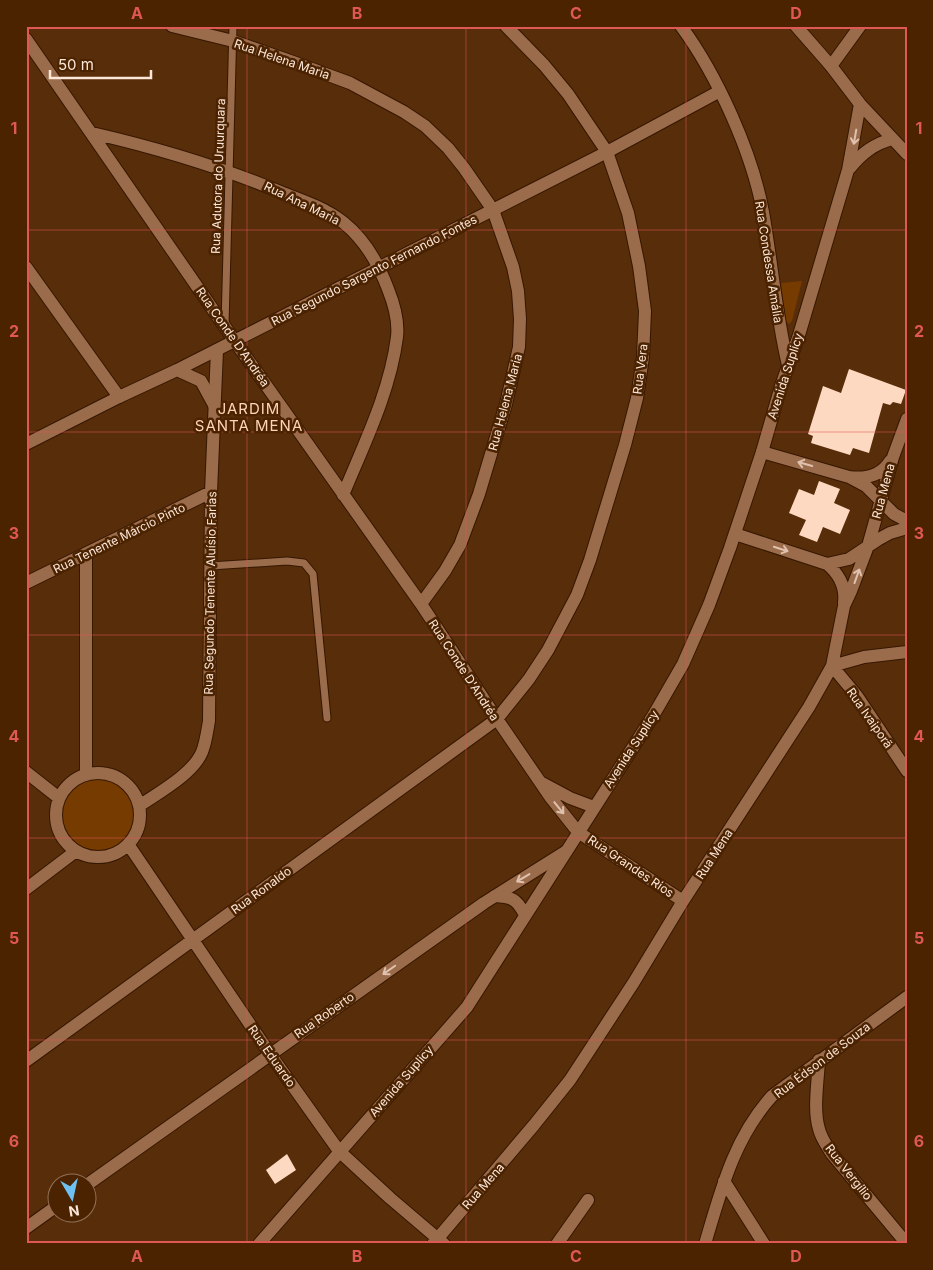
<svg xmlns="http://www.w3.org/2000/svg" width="933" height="1270" font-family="Inter,sans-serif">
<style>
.green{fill:#763b01}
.building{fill:#fed9c1}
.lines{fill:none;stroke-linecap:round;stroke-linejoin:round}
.lane-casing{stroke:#361700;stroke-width:9}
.street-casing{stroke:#361700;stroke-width:14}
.secondary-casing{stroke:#361700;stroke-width:14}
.lane{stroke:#9b6c4b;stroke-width:7}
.street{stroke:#9b6c4b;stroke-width:12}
.secondary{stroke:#9b6c4b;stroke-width:12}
.oneway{stroke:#dfc1ae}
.grid{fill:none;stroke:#e05854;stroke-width:1;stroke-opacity:0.55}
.labels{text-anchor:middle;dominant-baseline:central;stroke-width:5;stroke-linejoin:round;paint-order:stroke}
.street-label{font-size:12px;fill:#fce6d8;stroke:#4b2300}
.quarter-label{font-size:15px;letter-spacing:1px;fill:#fed4b8;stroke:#4b2300}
.neatline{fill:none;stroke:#e05854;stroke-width:2}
.grid-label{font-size:16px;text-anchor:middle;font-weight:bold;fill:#e05854}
</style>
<rect width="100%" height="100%" fill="#572d0a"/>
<!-- green -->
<path class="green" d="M 802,281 L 792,321 L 789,324 L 786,321 L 781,283 Z
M59 816a39 39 0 1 1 78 0a39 39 0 1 1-78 0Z"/>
<!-- building -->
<path class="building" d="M 849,369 L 906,390 L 901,404 L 893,402 L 890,405 L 883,403 L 869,453 L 853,448 L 850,455 L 811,443 L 813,436 L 808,434 L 823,386 L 841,393 Z
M 819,481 L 840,489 L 834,503 L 850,510 L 840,534 L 823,527 L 817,542 L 799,535 L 806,520 L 789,513 L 799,489 L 814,495 Z
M 287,1154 L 296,1170 L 275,1184 L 266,1170 Z"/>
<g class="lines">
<defs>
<path id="lane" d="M 225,325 L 233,26
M 210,566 L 287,561 L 304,563 L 313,574 L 327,718"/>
<path id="street" d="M 172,26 L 233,41 L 293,62 L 350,83 L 404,112 L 425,126 L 448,148 L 464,168 L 493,210 L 513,267 L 518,291 L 520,319 L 519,347 L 506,404 L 479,494 L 460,545 L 445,571 L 421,604
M 26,39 L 234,340 L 421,604 L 497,719 L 551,798 L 578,832 L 683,901
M 831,66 L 860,26
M 92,133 C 157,148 221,167 283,193 C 304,201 327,209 344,223 C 365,240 379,265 388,289 C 394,304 399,320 397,337 C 390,392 364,444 343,495
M 26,267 L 119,397
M 762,452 L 849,477 C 865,479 881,476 890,461
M 851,478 L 866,486 L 894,514 L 907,521
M 735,534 L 827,564 L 849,559 L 879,539 L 890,533 L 907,528
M 827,564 C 839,574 846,586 844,603
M 26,583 L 211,492
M 832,666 L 857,696 L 907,771
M 832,666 L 864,657 L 907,652
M 26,772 L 59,798
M56 815a42 42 0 1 1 84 0a42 42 0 1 1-84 0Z
M 86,775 L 86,554
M 542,783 L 570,798 L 594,807
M 139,806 C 158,793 193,774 202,752 C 206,742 207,732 209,721 L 211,492 L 217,350
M 128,844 L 270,1054 L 339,1151 L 390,1198 L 444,1244
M 26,889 L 76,851
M 819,1060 C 818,1081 813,1110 819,1129 C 821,1138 827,1146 832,1154 L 907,1244
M 26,1061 L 497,719 L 529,679 L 548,650 L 577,595 L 590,560 L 625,445 L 637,398 L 643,357 L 645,311 L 639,266 L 628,213 L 607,152 L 568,94 L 544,65 L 506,26
M 724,1181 L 764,1244
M 88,1184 L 484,903 L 565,852
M 26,1228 L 58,1205
M 433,1244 L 534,1125 L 570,1080 L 634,982 L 683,901 L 809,707 L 832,666 L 844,606 L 851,591 L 868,546 L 893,457 L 907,419
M 557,1244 L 588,1200
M 705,1244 C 721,1190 734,1138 772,1096 L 907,997"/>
<path id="secondary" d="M 681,26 C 717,75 752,152 763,212 C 772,263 776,315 788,365
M 796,26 L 831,66 L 860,104 L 907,154
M 850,168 C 862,153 874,144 892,139
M 177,370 L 201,381 L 214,405
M 26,444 L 119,397 L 177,370 L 607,152 L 720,91
M 495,896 C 512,897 517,899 525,915
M 259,1244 L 467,1007 L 653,716 L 683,664 L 709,605 L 730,548 L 762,452 L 781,386 L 799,335 L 848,170 L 860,104"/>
</defs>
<!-- lane casing -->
<use href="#lane" class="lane-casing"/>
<!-- street casing -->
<use href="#street" class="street-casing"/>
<!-- secondary casing -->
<use href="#secondary" class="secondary-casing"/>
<!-- lane -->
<use href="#lane" class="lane"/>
<!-- street -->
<use href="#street" class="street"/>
<!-- secondary -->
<use href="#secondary" class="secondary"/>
</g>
<!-- one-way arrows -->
<defs><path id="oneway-shaft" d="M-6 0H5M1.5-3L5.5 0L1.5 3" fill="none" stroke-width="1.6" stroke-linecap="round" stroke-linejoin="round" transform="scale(1.25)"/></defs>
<g class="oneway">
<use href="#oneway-shaft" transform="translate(855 137) rotate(100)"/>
<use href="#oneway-shaft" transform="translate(805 464) rotate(-164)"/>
<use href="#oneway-shaft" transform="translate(781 549) rotate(18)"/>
<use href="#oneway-shaft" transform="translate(857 576) rotate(-70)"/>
<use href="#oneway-shaft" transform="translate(559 808) rotate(51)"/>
<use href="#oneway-shaft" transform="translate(523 878) rotate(149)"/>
<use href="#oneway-shaft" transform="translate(389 970) rotate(145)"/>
</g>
<!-- grid -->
<path class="grid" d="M 247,26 L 247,1244M 466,26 L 466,1244M 686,26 L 686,1244M 26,230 L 907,230M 26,432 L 907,432M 26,635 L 907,635M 26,838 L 907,838M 26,1040 L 907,1040"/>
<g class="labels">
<!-- street labels -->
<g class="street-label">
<text transform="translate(282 59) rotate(19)">Rua Helena Maria</text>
<text transform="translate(218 176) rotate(-88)">Rua Adutora do Uruurquara</text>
<text transform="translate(302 203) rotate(26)">Rua Ana Maria</text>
<text transform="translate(769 262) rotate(81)">Rua Condessa Amália</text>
<text transform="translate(374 270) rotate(-27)">Rua Segundo Sargento Fernando Fontes</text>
<text transform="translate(233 337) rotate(55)">Rua Conde D'Andréa</text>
<text transform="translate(640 369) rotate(-83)">Rua Vera</text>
<text transform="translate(785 376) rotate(-72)">Avenida Suplicy</text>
<text transform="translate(505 402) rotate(-75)">Rua Helena Maria</text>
<text transform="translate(883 491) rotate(-75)">Rua Mena</text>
<text transform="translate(119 538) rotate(-26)">Rua Tenente Márcio Pinto</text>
<text transform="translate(210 593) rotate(-89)">Rua Segundo Tenente Aluísio Farias</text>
<text transform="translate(464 670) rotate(57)">Rua Conde D'Andréa</text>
<text transform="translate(870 718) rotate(55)">Rua Ivaiporã</text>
<text transform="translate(631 749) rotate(-57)">Avenida Suplicy</text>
<text transform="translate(714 854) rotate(-57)">Rua Mena</text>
<text transform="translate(631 866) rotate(34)">Rua Grandes Rios</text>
<text transform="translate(261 890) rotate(-36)">Rua Ronaldo</text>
<text transform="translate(324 1015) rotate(-35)">Rua Roberto</text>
<text transform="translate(272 1056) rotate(55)">Rua Eduardo</text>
<text transform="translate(822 1060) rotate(-37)">Rua Édson de Souza</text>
<text transform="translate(401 1081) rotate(-49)">Avenida Suplicy</text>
<text transform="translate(849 1172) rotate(52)">Rua Vergílio</text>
<text transform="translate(483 1186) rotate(-49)">Rua Mena</text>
</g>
<!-- quarter labels -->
<g class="quarter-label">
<text x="249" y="408">JARDIM<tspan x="249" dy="17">SANTA MENA</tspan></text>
</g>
</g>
<!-- border -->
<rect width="933" height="1270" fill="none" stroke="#4b2300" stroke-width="55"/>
<!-- north arrow -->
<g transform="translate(72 1198) rotate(171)"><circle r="24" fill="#4b2300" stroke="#927156"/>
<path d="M0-4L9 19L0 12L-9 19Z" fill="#6dc2f3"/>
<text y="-8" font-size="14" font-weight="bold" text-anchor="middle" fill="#fce6d8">N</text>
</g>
<!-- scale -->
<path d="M50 70v8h101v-8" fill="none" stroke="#fce6d8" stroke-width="2.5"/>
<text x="58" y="70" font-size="15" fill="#fce6d8" stroke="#4b2300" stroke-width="4" paint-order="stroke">50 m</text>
<rect x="28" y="28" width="878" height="1214" class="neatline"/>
<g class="grid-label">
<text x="137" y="19">A</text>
<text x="357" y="19">B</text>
<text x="576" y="19">C</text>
<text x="796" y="19">D</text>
<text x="14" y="134">1</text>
<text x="919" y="134">1</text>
<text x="14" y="337">2</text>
<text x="919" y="337">2</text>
<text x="14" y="539">3</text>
<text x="919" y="539">3</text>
<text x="14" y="742">4</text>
<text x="919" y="742">4</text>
<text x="14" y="944">5</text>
<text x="919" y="944">5</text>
<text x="14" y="1147">6</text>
<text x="919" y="1147">6</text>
<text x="137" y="1262">A</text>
<text x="357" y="1262">B</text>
<text x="576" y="1262">C</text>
<text x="796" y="1262">D</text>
</g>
</svg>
